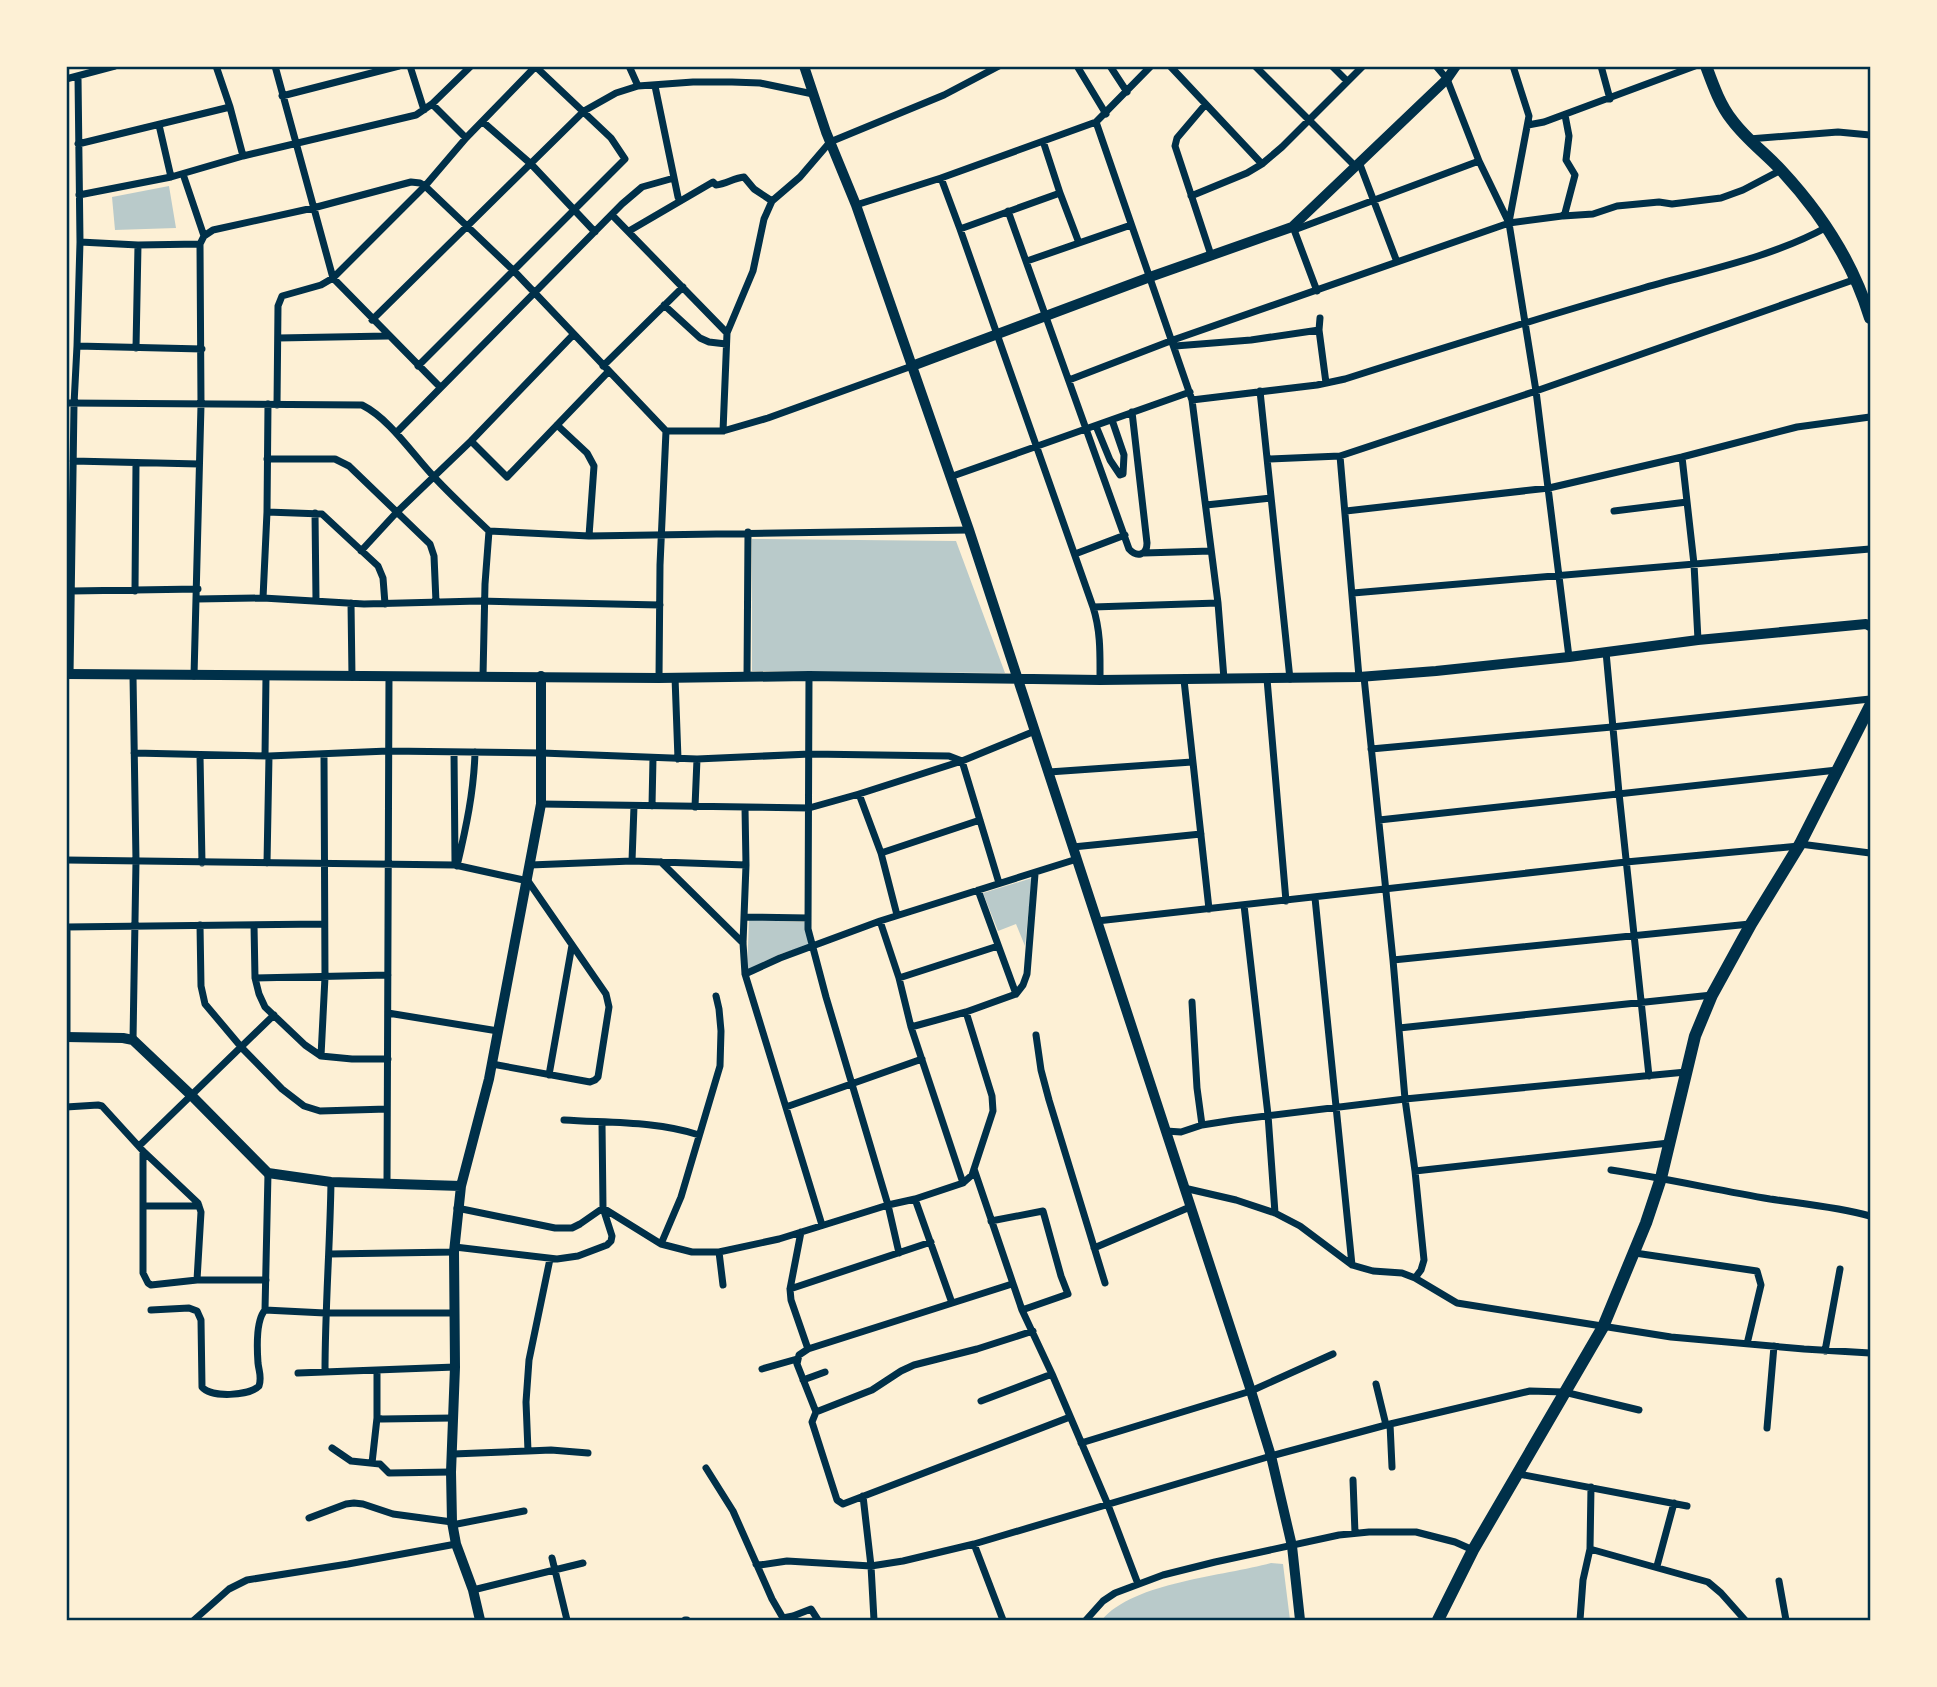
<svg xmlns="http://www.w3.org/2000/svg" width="1937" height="1687" font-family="Barlow,sans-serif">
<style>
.green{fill:#b9caca}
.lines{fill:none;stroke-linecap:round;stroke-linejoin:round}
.minor{stroke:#003049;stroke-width:7}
.tertiary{stroke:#003049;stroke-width:10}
.secondary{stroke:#003049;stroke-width:10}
.primary{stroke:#003049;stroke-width:12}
.trunk{stroke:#003049;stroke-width:12}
.neatline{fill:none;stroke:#003049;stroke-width:2.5}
</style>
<rect width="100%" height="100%" fill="#fdf0d5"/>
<!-- green -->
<path class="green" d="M 169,186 L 176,228 L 115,230 L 112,197 Z
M 752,539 L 956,541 L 1005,673 L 752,671 Z
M 1032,878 L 1025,946 L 1016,924 L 998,931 L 983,893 Z
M 749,920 L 805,922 L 809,945 L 780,954 L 747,970 Z
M 1271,1563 L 1283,1564 L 1290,1620 L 1102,1620 C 1133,1582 1225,1576 1271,1563 Z"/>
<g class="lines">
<!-- minor -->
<path class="minor" d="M 216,66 L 230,107 L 243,156
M 275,66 L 333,278 L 440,387
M 410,66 L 424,110
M 629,66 L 638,86
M 1077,66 L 1106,114
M 1110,66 L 1127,92
M 1170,66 L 1262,164
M 1255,66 L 1355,166
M 1332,66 L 1347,81
M 1436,66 L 1447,79 L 1479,161 L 1509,223 L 1536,391 L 1569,657
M 1601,66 L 1610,99
M 66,79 L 115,66
M 655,86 L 678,197
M 282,96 L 399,66
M 432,104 L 466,138
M 1205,105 L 1177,138 L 1175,146 L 1211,255
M 483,122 L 531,164 L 595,232
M 1096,122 L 1192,400 L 1218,603 L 1224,679
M 159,125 L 171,177
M 1528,125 L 1544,122 L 1695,66
M 1749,139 L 1838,132 L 1870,135
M 1043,141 L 1060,193 L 1079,243
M 78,144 L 230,107
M 1359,162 L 1397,262
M 183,174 L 204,236
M 941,178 L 960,229 L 1093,607 C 1101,632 1100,655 1100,680
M 79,195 L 171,177 L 243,156 L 416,115 L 432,104 L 471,66
M 1191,196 L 1247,173 L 1262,164 L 1282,147 L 1363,66
M 856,205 L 941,178 L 1096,122 L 1151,66
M 1008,211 L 1129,549 C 1137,558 1147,555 1147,543 L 1132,412
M 612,215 L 727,333 L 723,431
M 1563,216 L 1593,214 L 1617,206 L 1659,202 L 1672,204 L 1721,198 L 1743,190 L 1781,170
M 1509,222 L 1529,116 L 1513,66
M 1293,227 L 1317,291
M 960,229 L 1060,193
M 1294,230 L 1479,161
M 629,231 L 713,182 L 716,185 C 726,184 734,178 744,177 L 754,189 L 772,201
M 80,242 L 138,245 L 200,244
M 200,244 L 204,236 L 213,230 L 313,208 L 411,182 L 420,183 L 425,186 L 514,271 L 666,431
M 1027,261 L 1131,225
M 664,305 L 700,338 L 709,342 L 726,344
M 1320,318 L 1319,330 L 1326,383
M 372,320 L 584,111 L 616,93 L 638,86 L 693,82 L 732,82 L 760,83 L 813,94
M 727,333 L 753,271 L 764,219 L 772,201 L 800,177 L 830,142 L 944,95 L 999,66
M 278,338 L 388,336
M 77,346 L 202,349
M 1175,346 L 1251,340 L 1319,330
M 136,348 L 138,245
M 418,366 L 625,159 L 611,138 L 536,67
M 603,366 L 683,287
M 1069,380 L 1173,340 L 1509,223 L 1562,216 L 1565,213 L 1575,175 L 1566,160 L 1569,136 L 1565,115
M 1260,391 L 1290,679
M 1192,400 L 1317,385 L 1345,379 C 1443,348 1541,317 1640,289 C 1702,271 1771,258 1827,227
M 66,403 L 362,405 C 390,419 413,455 435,478 C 452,496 471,514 489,531
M 277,405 L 278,306 L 282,296 L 321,285 L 333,278 L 425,186 L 466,138 L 536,66
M 557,425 L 587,453 L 594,466 L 589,536
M 1096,426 L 1110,460 L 1120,475 L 1123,474 L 1124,455 L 1112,420
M 666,431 L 723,431 L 768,418 L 912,366
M 396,433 L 622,204 L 642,187 L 674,178
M 471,441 L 507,477 L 608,372
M 1340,456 L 1359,677
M 1682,457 L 1694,564 L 1698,640
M 267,459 L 335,459 L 349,466 L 430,544 L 434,556 L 436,602
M 1268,459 L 1340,456 L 1536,391 L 1856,279
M 73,461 L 199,464
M 950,477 L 1190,392
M 1206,505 L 1271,498
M 1346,511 L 1549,488 L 1682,457 L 1797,427 L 1870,417
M 1614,511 L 1687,502
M 267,512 L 322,514 L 378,566 L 383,578 L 385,604
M 315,513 L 316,600
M 489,531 L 589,536 L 969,530
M 361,551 L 396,513 L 471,441 L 573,335
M 1144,553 L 1211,551
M 1075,554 L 1125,535
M 72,591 L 198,589
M 135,591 L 136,463
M 1353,593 L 1870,549
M 263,598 L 267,512 L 268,404
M 197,599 L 263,598 L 364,604 L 479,601 L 660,605
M 351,603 L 352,677
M 1093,607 L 1218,603
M 1606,652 L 1619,793 L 1649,1076
M 70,675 L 74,404 L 77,346 L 80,242 L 78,77
M 133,676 L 136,861 L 133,1040
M 194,676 L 201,405 L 200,244
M 483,676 L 485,584 L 489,531
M 809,676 L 808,929 L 826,997 L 888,1205 L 899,1253
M 675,677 L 678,759
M 747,677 L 748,532
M 1364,677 L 1393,960 L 1405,1099 L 1415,1171 L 1424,1260 L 1421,1270 L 1415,1278
M 659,678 L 660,565 L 666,431
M 1267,679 L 1286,901
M 1184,680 L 1209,909
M 1371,749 L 1612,727 L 1870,699
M 454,752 L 455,861
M 134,753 L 269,756 L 388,751 L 542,753 L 697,759 L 810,754 L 949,756 L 962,761 L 999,883
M 200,755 L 202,863
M 265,756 L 266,676
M 1049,772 L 1192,762
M 859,794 L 881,853 L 897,915
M 541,804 L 809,808 L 859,794 L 962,761 L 1035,731
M 652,806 L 653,758
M 695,807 L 697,759
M 745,808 L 746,865 L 743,943 L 745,974 L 822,1225
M 1379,820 L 1837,770
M 1800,844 L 1870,853
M 1073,847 L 1201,834
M 881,853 L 980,820
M 66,860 L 455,865 L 528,881 L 606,994 L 609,1007 L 598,1077 L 595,1080 L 590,1082 L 492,1064
M 632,861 L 634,806
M 661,862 L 743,943
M 267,863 L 269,756
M 530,865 L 632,861 L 746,865
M 457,866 C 466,828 474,791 475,752
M 978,890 L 1016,994
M 1315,898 L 1352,1265
M 1244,905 L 1268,1115 L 1275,1213
M 745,917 L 808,918
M 880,921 L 899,978 L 911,1027 L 963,1183
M 1097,921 L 1626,862 L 1799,846
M 200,925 L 201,986 L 205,1004 L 242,1048 L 282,1089 L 304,1106 L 320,1111 L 387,1109
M 254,925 L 255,978 L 259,994 L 265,1007 L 305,1045 L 321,1056 L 352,1059 L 388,1059
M 66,927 L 324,924
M 67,927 L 67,1037
M 1393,960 L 1750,924
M 745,974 L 780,958 L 880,921 L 1077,859
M 255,978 L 388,975
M 899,978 L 998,946
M 1016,994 L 1023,985 L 1027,974 L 1035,874
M 1192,1002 L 1197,1088 L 1202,1125
M 388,1013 L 498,1031
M 911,1027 L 966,1012 L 1016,994
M 1399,1028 L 1712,995
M 1036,1035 L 1041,1070 L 1049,1100 L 1105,1283
M 321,1056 L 325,977 L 324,755
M 549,1075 L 572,945
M 66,1107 L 98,1105 L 102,1106 L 143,1151 L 198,1203 L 201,1212 L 197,1280
M 786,1107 L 922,1059
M 564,1120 C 609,1123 656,1121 699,1135
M 1166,1131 L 1181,1132 L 1202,1125 L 1234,1120 L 1405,1099 L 1686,1072
M 139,1146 L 274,1015
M 143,1151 L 143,1273 L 148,1283 L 151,1285 L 197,1280 L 266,1280
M 974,1169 L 1022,1310 L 1052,1374 L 1108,1505 L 1138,1584
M 1611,1170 C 1664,1178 1717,1190 1770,1199 C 1804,1204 1837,1207 1870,1216
M 1415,1171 L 1669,1143
M 268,1173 L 265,1310 L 325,1313 L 453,1313
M 387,1184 L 389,676
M 1184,1188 L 1236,1200 L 1275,1213 L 1300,1226 L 1352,1265 L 1373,1271 L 1402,1273 L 1415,1278 L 1457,1303 L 1671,1337 L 1804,1349 L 1870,1353
M 915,1199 L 952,1303
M 144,1206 L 199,1206
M 457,1208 L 555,1228 L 572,1228 L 580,1224 L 603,1208 L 661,1244 L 692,1252 L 719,1252 L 779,1239 L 888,1205 L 915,1199 L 963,1183 L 972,1175 L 993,1111 L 992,1096 L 966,1012
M 991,1221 L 1043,1211 L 1061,1276 L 1068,1294 L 1022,1310
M 801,1232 L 790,1289 L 791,1300 L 808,1349
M 661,1244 L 681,1197 L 720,1066 L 721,1031 L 719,1009 L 716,996
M 455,1247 L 557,1259 L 578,1256 L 607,1245 L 611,1241 L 612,1236 L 603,1208 L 602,1123
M 1094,1248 L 1190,1207
M 719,1252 L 723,1285
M 1635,1253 L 1757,1271 L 1761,1285 L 1747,1344
M 330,1254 L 454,1252
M 1012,1284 L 808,1349 L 799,1355 L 797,1364 L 816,1412 L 812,1422 L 837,1500 L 843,1504 L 1070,1417
M 790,1289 L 931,1242
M 151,1310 L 189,1308 L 197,1311 L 201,1320 L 202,1387 C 211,1398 249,1396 259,1386 C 262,1377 259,1372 258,1363 C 257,1349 256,1320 265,1310
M 1825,1351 L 1840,1269
M 762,1369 L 797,1359
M 325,1372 C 325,1309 330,1246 331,1182
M 298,1373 L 455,1367
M 803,1380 L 825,1372
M 1376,1384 L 1386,1425
M 981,1401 L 1052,1374
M 816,1412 L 872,1390 L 901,1371 L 914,1365 L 977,1349 L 1033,1331
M 377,1418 L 382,1419 L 453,1418
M 1390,1424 L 1392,1467
M 1767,1428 L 1774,1346
M 1081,1443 L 1251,1391 L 1333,1354
M 332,1448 L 351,1461 L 380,1464 L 389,1473 L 451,1472
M 528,1451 L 551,1450 L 588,1453
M 453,1454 L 528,1451 L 526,1402 L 529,1360 L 550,1259
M 372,1463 L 377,1418 L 377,1370
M 706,1468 L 733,1511 L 772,1599 L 783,1618 L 793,1616 L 811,1609 L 818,1620
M 1519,1474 L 1687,1506
M 1353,1480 L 1355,1533
M 863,1496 L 871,1566 L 874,1620
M 309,1518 L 346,1504 L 354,1503 L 363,1504 L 393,1514 L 452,1522
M 452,1525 L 524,1511
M 974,1544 L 1003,1620
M 1590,1549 L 1708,1582 L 1721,1593 L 1745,1620
M 552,1558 L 567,1620
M 756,1564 L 760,1565 L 787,1561 L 871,1566 L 903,1561 L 974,1544 L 1271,1456 L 1386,1425 L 1530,1391 L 1564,1392 L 1639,1410
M 1657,1566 L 1674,1503
M 1779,1581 L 1786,1620
M 473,1590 L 583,1563
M 194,1620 L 229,1589 L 247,1580 L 348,1564 L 456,1544
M 685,1620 L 687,1620
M 1086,1620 L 1103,1601 L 1115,1593 L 1163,1575 L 1215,1562 L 1339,1535 L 1369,1532 L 1416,1532 L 1455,1542 L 1473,1550
M 1580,1620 L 1583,1580 L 1590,1549 L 1591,1487"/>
<!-- tertiary -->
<path class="tertiary" d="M 912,366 L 1150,277 L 1292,227 L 1447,79 L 1456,66
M 66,1037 L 123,1038 L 133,1040 L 192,1096 L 268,1173 L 331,1182 L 461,1186
M 480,1620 L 473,1590 L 456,1544 L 452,1522 L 451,1472 L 455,1367 L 454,1252 L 461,1186 L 489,1079 L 541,804 L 541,676"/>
<!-- secondary -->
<path class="secondary" d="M 804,66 L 826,132 L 856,205 L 969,530 L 1251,1391 L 1271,1456 L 1292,1546 L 1300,1620
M 66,674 L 659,678 L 809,676 L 1100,680 L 1359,677 L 1436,671 L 1569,657 L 1698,640 L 1866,624 L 1870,626"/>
<!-- primary -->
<path class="primary" d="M 1706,66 C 1713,85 1720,105 1732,120 C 1746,139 1765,153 1781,170 C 1821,213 1853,262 1870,318"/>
<!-- trunk -->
<path class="trunk" d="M 1438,1620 L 1473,1550 L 1603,1327 L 1646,1223 L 1661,1178 L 1695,1036 L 1712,995 L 1751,924 L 1800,844 L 1870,706"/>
</g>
<!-- border -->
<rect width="1937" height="1687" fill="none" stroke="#fdf0d5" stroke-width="136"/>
<rect x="68" y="68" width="1801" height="1551" class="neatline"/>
</svg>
